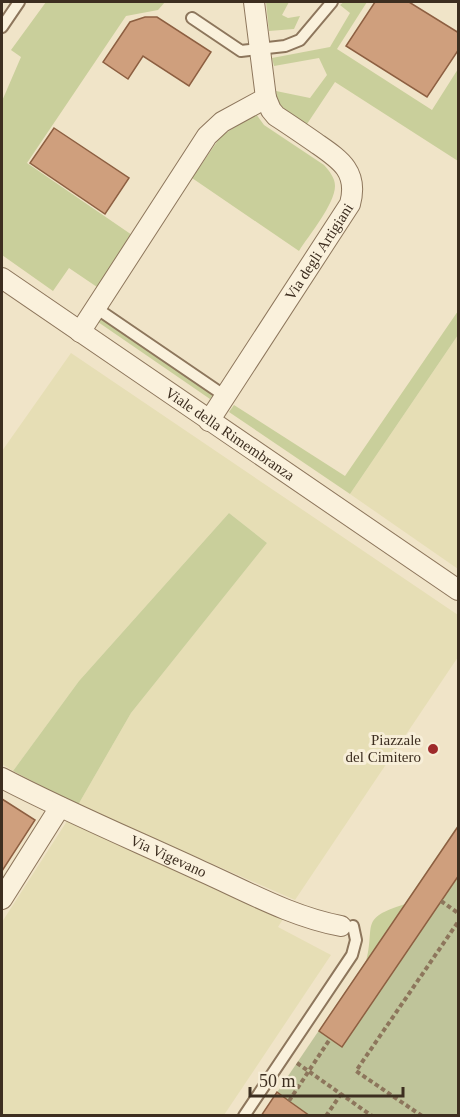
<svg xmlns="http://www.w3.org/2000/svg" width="460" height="1117" font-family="'Times New Roman',serif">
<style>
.farmland{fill:#e6deb5}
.green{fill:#c9cf9b}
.cemetery{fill:#bfc49a}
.building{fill:#cf9f7d;stroke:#8d5f41;stroke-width:1.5}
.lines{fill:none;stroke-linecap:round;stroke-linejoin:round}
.lane-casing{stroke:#8d765c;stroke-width:14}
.street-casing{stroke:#8d765c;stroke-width:22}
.path{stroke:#8d765c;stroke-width:4;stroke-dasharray:4.5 3;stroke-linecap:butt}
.lane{stroke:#faf1dc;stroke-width:10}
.street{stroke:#faf1dc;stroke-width:20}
.poi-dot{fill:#9e2a2b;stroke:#f7eed8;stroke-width:2}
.labels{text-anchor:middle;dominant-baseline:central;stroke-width:6;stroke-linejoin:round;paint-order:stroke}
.street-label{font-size:15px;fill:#3d2e20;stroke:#f7eed8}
.poi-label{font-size:15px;fill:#3d2e20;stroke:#f7eed8;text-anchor:end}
</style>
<rect width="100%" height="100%" fill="#f0e4c8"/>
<!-- farmland -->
<path class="farmland" d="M 458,335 L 458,569 L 350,494 Z
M 71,353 L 458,615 L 458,657 L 295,900 L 78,805 L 131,713 L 267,543 L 229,513 L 79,681 L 13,771 L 2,764 L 2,451 Z
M 67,821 L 283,919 L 278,927 L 331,955 L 224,1115 L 2,1115 L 2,922 Z"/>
<!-- green -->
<path class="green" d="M 46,2 L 165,2 L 158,10 L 126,16 L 27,163 L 132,235 L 97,287 L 69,268 L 53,291 L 2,255 L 2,101 L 21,57 L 11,50 Z
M 266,2 L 289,2 L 282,15 L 288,18 L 300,16 L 294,29 L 269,31 Z
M 344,2 L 367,2 L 337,49 L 432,110 L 458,69 L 458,161 L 335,82 L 305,127 C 290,116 278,110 276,91 L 310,98 L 327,75 L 319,58 L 274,66 L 272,58 L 330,47 L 350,13 L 340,5 Z
M 256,114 L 264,125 L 324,165 C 330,172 335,178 335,186 C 335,204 309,235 299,251 L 192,178 L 221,136 Z
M 458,311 L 458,335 L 350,494 L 229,412 L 234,405 L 345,476 Z
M 102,316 L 214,393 L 210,399 L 98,322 Z
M 229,513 L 267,543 L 131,713 L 78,805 L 13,771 L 79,681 Z
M 405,904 L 366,962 C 376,924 358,919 405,904 Z"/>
<!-- cemetery -->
<path class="cemetery" d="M 458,825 L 458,1115 L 261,1116 Z"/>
<!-- building -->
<path class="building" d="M 375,2 L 409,2 L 459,33 L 459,49 L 427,97 L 346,46 Z
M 145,17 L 157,17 L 211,52 L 189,86 L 143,56 L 128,79 L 103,62 L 130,22 Z
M 54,128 L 129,178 L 105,214 L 30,163 Z
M 2,799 L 35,820 L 2,871 Z
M 459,825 L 459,875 L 342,1047 L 319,1031 Z
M 277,1092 L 289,1101 L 310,1116 L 261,1116 Z"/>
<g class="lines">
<defs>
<path id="lane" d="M 192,18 L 241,51 L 285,46 L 300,40 L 332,2
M 2,27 L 19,2
M 96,308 L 225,396
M 244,1116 L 352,955 L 356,940 L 353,926"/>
<g id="street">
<path id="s1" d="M 2,278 L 458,590"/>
<path d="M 80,332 L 207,136 L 222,122 L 266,98"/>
<path id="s2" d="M 209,421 L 350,204 C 359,171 339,159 316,143 C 303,134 290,125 276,116 L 271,110 L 266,98 L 254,2"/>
<path id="s3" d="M 2,778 C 67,812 134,840 201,871 C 246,891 292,917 341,926"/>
<path d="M 2,899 L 60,807"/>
</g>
</defs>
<!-- lane casing -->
<use href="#lane" class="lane-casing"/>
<!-- street casing -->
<use href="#street" class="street-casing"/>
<!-- path -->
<path class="path" d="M 441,901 L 458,913
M 297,1063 L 372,1116
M 289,1101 L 330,1039
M 326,1116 L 341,1094
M 422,1116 L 356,1071 L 458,922"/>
<!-- lane -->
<use href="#lane" class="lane"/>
<!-- street -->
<use href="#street" class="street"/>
</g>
<!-- markers -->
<circle class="poi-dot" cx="433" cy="749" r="6"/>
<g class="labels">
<!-- street labels -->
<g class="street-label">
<text stroke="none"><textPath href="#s2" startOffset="202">Via degli Artigiani</textPath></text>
<text stroke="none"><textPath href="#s1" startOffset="276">Viale della Rimembranza</textPath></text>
<text stroke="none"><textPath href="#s3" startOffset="184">Via Vigevano</textPath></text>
</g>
<!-- poi labels -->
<g class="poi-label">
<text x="421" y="740">Piazzale<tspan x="421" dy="17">del Cimitero</tspan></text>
</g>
</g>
<!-- border -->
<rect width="460" height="1117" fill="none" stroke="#3d2e20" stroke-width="6"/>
<!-- scale -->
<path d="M250 1087v9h153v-9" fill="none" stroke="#3d2e20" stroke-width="3"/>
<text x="259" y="1087" font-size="18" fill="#3d2e20" stroke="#f7eed8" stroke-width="4.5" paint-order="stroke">50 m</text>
</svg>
